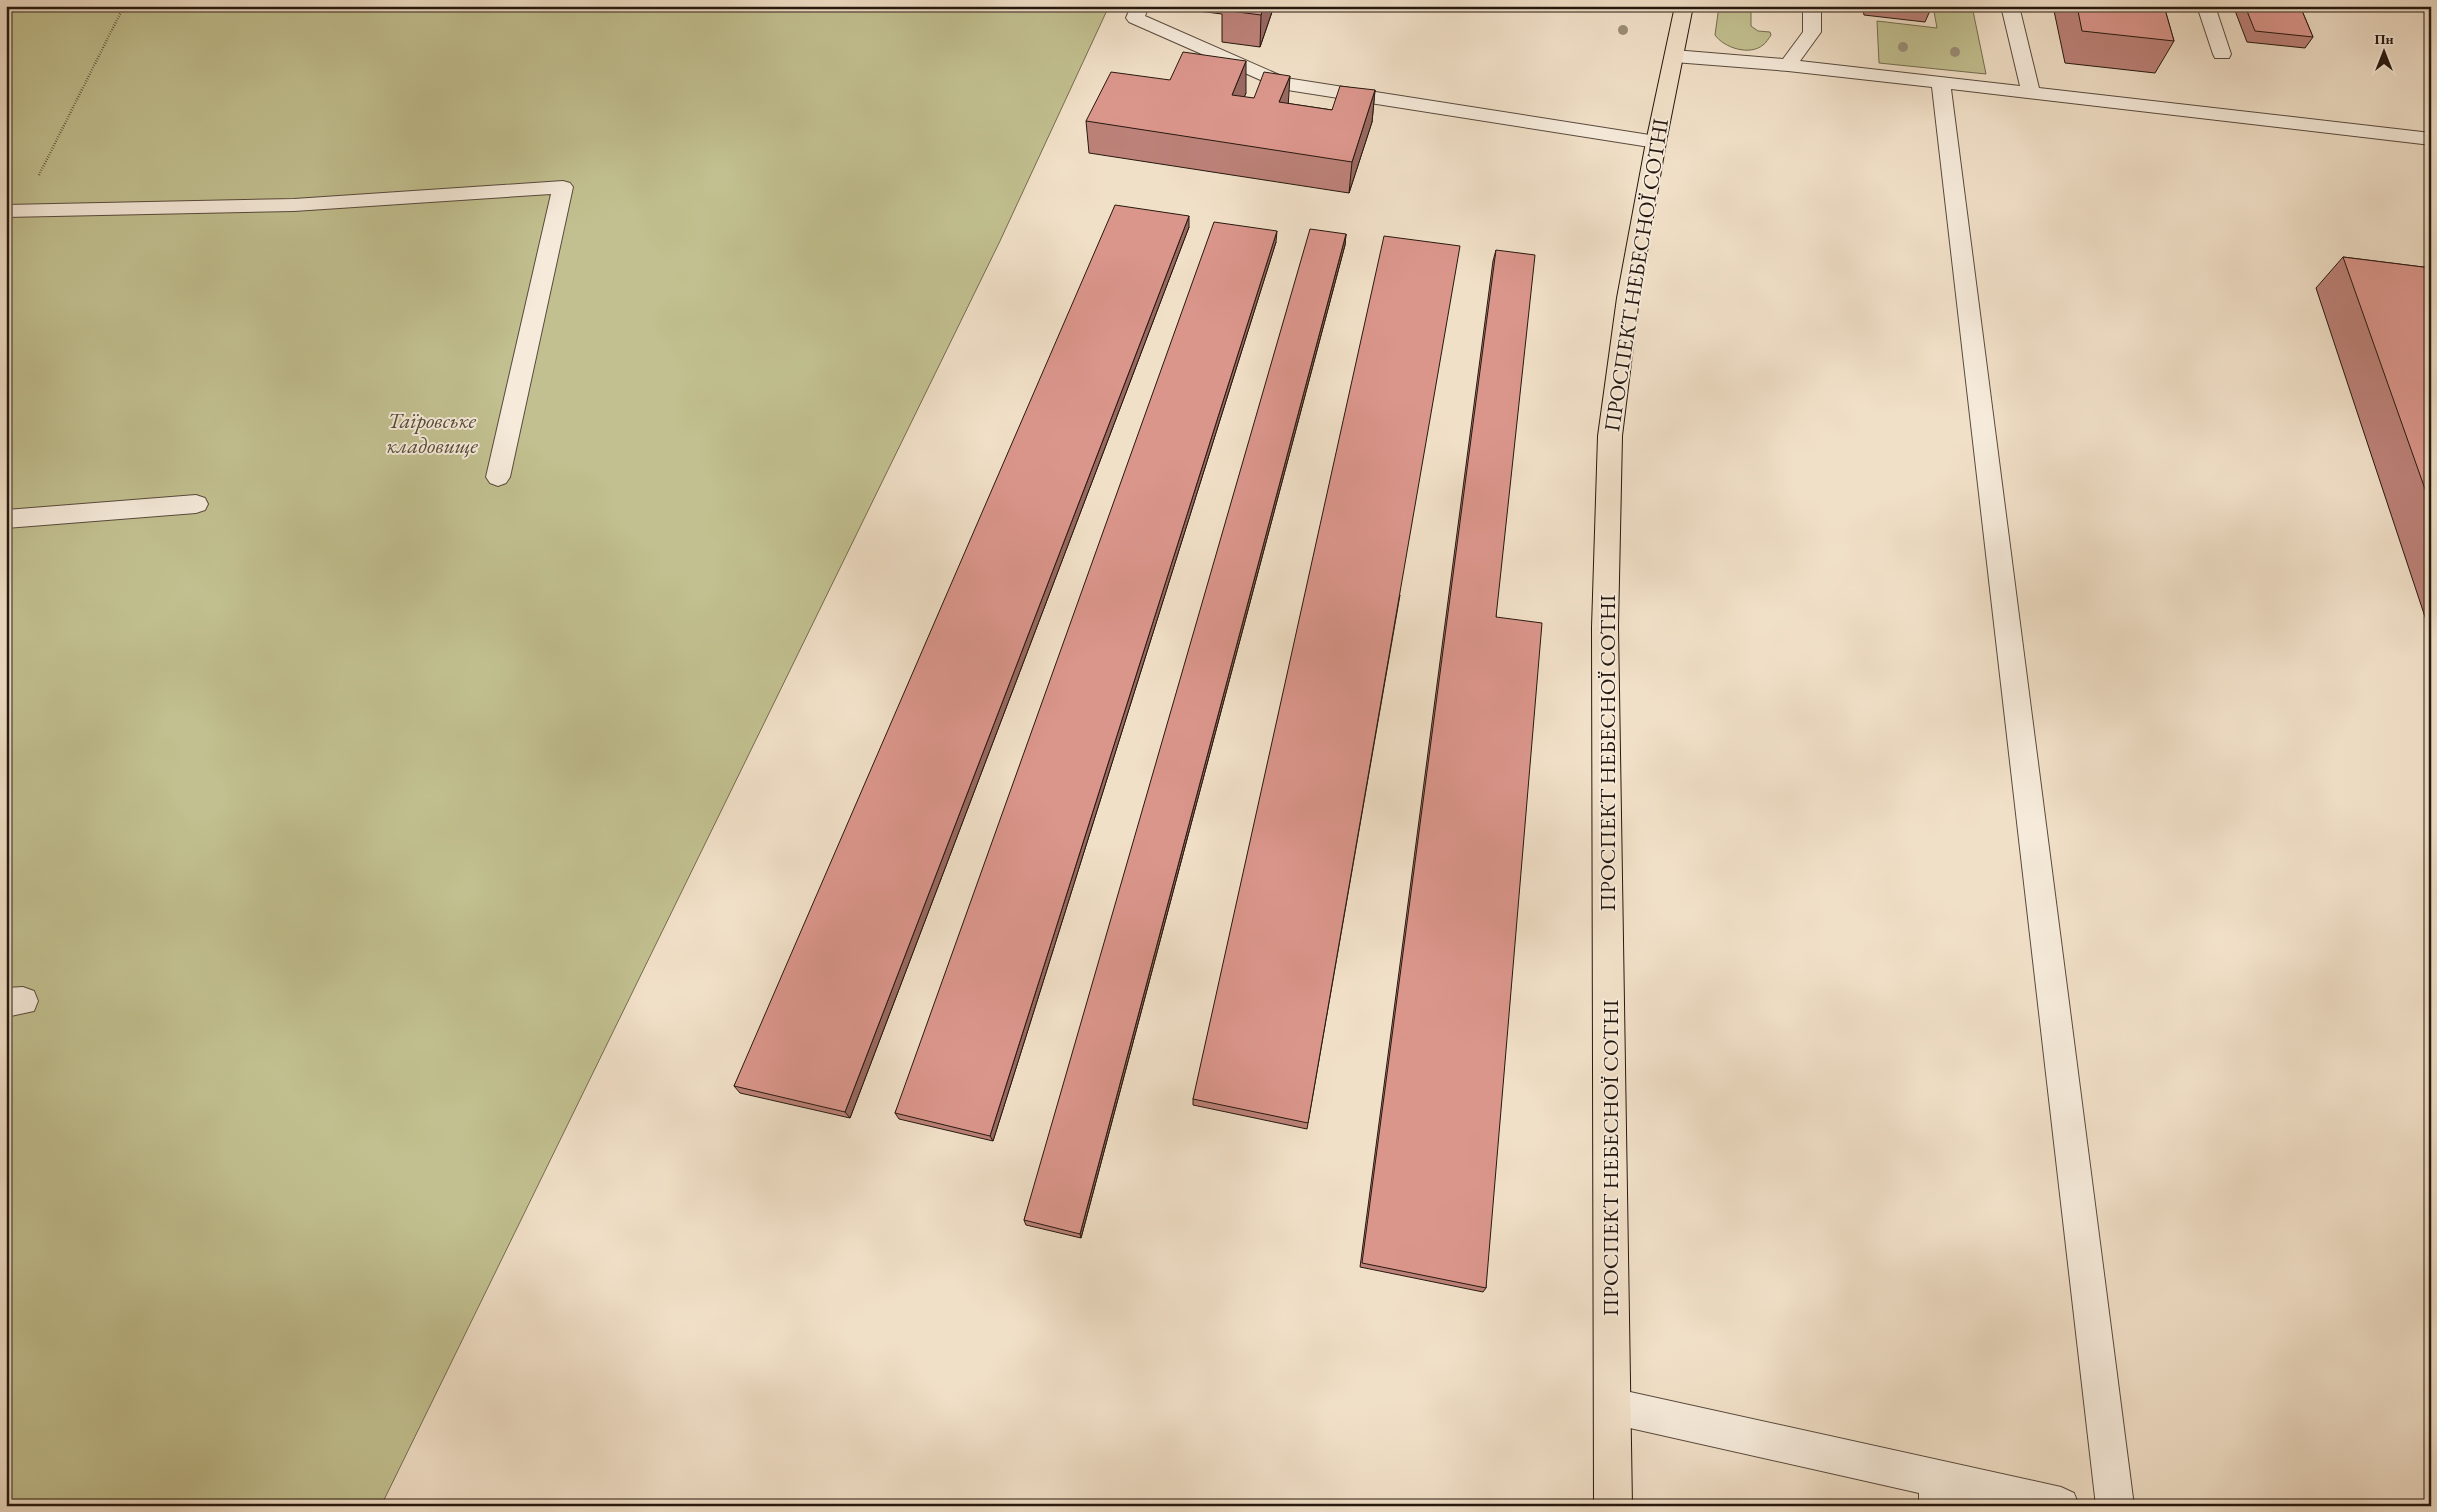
<svg xmlns="http://www.w3.org/2000/svg" width="2437" height="1512" font-family="'EB Garamond',serif">
<style>
.green{fill:#c2c090;stroke:#746c50}
.lines{fill:none;stroke-linecap:round;stroke-linejoin:round}
.minor-casing{stroke:#594a3d;stroke-width:2}
.major-casing{stroke:#26180f;stroke-width:2}
.path{stroke:#26180f;stroke-width:2.5;stroke-dasharray:0.5 2;stroke-linecap:butt}
.minor{fill:#f6ebdb;fill-rule:evenodd}
.major{fill:#f1e0c8;fill-rule:evenodd}
.tree{fill:#9b8e78}
.wall{fill:#bc8178;stroke:#26180f}
.shaded-wall{fill:#996962;stroke:#26180f}
.building{fill:#db968c;stroke:#26180f}
.labels{text-anchor:middle;dominant-baseline:central;stroke-width:4;stroke-linejoin:round;paint-order:stroke}
.street-label{font-size:22px;fill:#26180f;stroke:#f6ebdb}
.park-label{font-size:22px;font-style:italic;fill:#554a36;stroke:#f6ebdb}
</style>
<rect width="100%" height="100%" fill="#f1e0c8"/>
<filter id="stains"><feTurbulence type="fractalNoise" baseFrequency=".004" numOctaves="4"/><feColorMatrix values="0 0 0 0 .2 0 0 0 0 .09 0 0 0 0 .02 0 0 0 .5 -.17"/></filter>
<radialGradient id="worn" r=".72"><stop offset=".6" stop-color="#630" stop-opacity="0"/><stop offset="1" stop-color="#630" stop-opacity=".3"/></radialGradient>
<!-- green -->
<path class="green" d="M 6,6 L 1109,6 L 1000,241 L 381,1506 L 6,1506 Z
M 1719,6 L 1751,6 L 1751,26 L 1758,31 L 1770,32 L 1771,35 C 1769,38 1766,43 1763,45 C 1750,56 1724,48 1715,35 Z
M 1933,6 L 1972,6 L 1986,74 L 1879,63 L 1877,21 L 1937,28 Z"/>
<g class="lines">
<defs>
<path id="minor" d="M 1131,6 L 1149,6 L 1145,16 L 1286,78 L 1656,136 L 1663,138 L 1666,142 L 1663,146 L 1656,148 L 1281,89 L 1129,22 L 1126,18 Z
M 1803,6 L 1821,6 L 1821,32 L 1800,61 L 2020,86 L 2001,6 L 2019,6 L 2039,88 L 2431,133 L 2431,145 L 1951,89 L 2134,1506 L 2096,1506 L 1932,87 L 1788,71 L 1674,62 L 1667,60 L 1665,56 L 1667,52 L 1674,50 L 1783,59 L 1803,32 Z
M 2197,6 L 2215,6 L 2231,54 L 2229,58 L 2215,58 L 2213,54 Z
M 563,181 L 570,183 L 573,187 L 510,477 L 506,483 L 498,486 L 490,483 L 486,477 L 551,194 L 294,211 L 6,217 L 6,205 L 294,199 Z
M 196,495 L 205,498 L 208,504 L 205,510 L 196,513 L 6,528 L 6,510 Z
M 23,987 L 34,991 L 38,1001 L 34,1011 L 6,1017 L 6,988 Z
M 1612,1388 L 2061,1487 L 2074,1493 L 2079,1506 L 1977,1506 L 1956,1501 L 1957,1506 L 1919,1506 L 1919,1493 L 1612,1424 L 1599,1419 L 1594,1406 L 1599,1393 Z"/>
<path id="major" d="M 1675,6 L 1693,6 L 1666,142 L 1639,298 L 1622,436 L 1618,627 L 1632,1506 L 1594,1506 L 1592,627 L 1598,436 L 1617,298 L 1646,142 Z"/>
</defs>
<!-- minor casing -->
<use href="#minor" class="minor-casing"/>
<!-- major casing -->
<use href="#major" class="major-casing"/>
<!-- path -->
<path class="path" d="M 39,175 L 124,6"/>
<!-- minor -->
<use href="#minor" class="minor"/>
<!-- major -->
<use href="#major" class="major"/>
</g>
<!-- trees -->
<g class="tree">
<circle cx="1623" cy="30" r="5"/>
<circle cx="1903" cy="47" r="5"/>
<circle cx="1955" cy="52" r="5"/>
</g>
<!-- wall -->
<path class="wall" d="M 1166,6 L 1274,6 L 1260,47 L 1222,42 L 1222,14 L 1166,7 Z
M 1834,6 L 1932,6 L 1925,22 L 1864,15 L 1863,10 Z
M 2053,6 L 2164,6 L 2174,41 L 2155,73 L 2065,63 Z
M 2235,6 L 2300,6 L 2313,37 L 2305,48 L 2247,42 L 2234,8 Z
M 1375,90 L 1372,122 L 1349,193 L 1089,153 L 1086,121 L 1246,93 L 1244,97 L 1332,110 Z
M 1189,227 L 850,1118 L 740,1093 L 734,1086 Z
M 1346,234 L 1345,245 L 1081,1238 L 1026,1225 L 1024,1220 Z
M 1276,242 L 993,1141 L 899,1119 L 895,1113 Z
M 1496,250 L 1496,617 L 1486,1288 L 1483,1292 L 1360,1267 L 1493,261 Z
M 2343,257 L 2431,268 L 2431,635 L 2316,288 Z
M 1400,595 L 1307,1129 L 1193,1105 L 1193,1099 Z"/>
<!-- shaded-wall -->
<path class="shaded-wall" d="M 1264,6 L 1274,6 L 1260,47 L 1261,15 Z
M 1246,61 L 1246,93 L 1231,127 L 1232,95 Z
M 1290,76 L 1288,108 L 1279,102 Z
M 1375,90 L 1372,122 L 1349,193 L 1352,162 Z
M 1189,216 L 1189,227 L 850,1118 L 845,1112 Z
M 1277,231 L 1276,242 L 993,1141 L 990,1136 Z
M 1346,234 L 1345,245 L 1081,1238 L 1080,1234 Z"/>
<!-- building -->
<path class="building" d="M 1223,6 L 1264,6 L 1261,15 L 1222,10 Z
M 2077,6 L 2164,6 L 2174,41 L 2082,31 Z
M 2245,6 L 2300,6 L 2313,37 L 2255,31 Z
M 1183,52 L 1246,61 L 1232,95 L 1254,98 L 1264,72 L 1290,76 L 1279,102 L 1332,110 L 1340,86 L 1375,90 L 1352,162 L 1086,121 L 1111,72 L 1170,80 Z
M 1115,205 L 1189,216 L 845,1112 L 734,1086 Z
M 1214,222 L 1277,231 L 990,1136 L 895,1113 Z
M 1310,229 L 1346,234 L 1080,1234 L 1024,1220 Z
M 1384,236 L 1460,246 L 1308,1123 L 1193,1099 Z
M 1496,250 L 1535,255 L 1496,617 L 1542,623 L 1486,1288 L 1362,1263 Z
M 2343,257 L 2431,268 L 2431,506 Z"/>
<g class="labels">
<!-- street labels -->
<g class="street-label">
<text transform="translate(1636 275) rotate(-81)">ПРОСПЕКТ НЕБЕСНОЇ СОТНІ</text>
<text transform="translate(1607 753) rotate(-90)">ПРОСПЕКТ НЕБЕСНОЇ СОТНІ</text>
<text transform="translate(1610 1158) rotate(-90)">ПРОСПЕКТ НЕБЕСНОЇ СОТНІ</text>
</g>
<!-- park labels -->
<g class="park-label">
<text x="432" y="420">Таїровське<tspan x="432" dy="25">кладовище</tspan></text>
</g>
</g>
<!-- margin -->
<rect width="2437" height="1512" fill="none" stroke="#f1e0c8" stroke-width="25"/>
<rect x="8" y="8" width="2422" height="1497" fill="none" stroke="#26180f" stroke-width="2.5"/>
<rect x="12" y="12" width="2412" height="1487" fill="none" stroke="#26180f"/>
<!-- north arrow -->
<g transform="translate(2384 52)" stroke="#f6ebdb" stroke-width="4" paint-order="stroke">
<path d="M0-4L9 19L0 12L-9 19Z" fill="#26180f"/>
<text y="-8" font-size="14" font-weight="bold" text-anchor="middle" fill="#26180f">Пн</text>
</g>
<rect width="100%" height="100%" filter="url(#stains)"/>
<rect width="100%" height="100%" fill="url(#worn)"/>
</svg>
